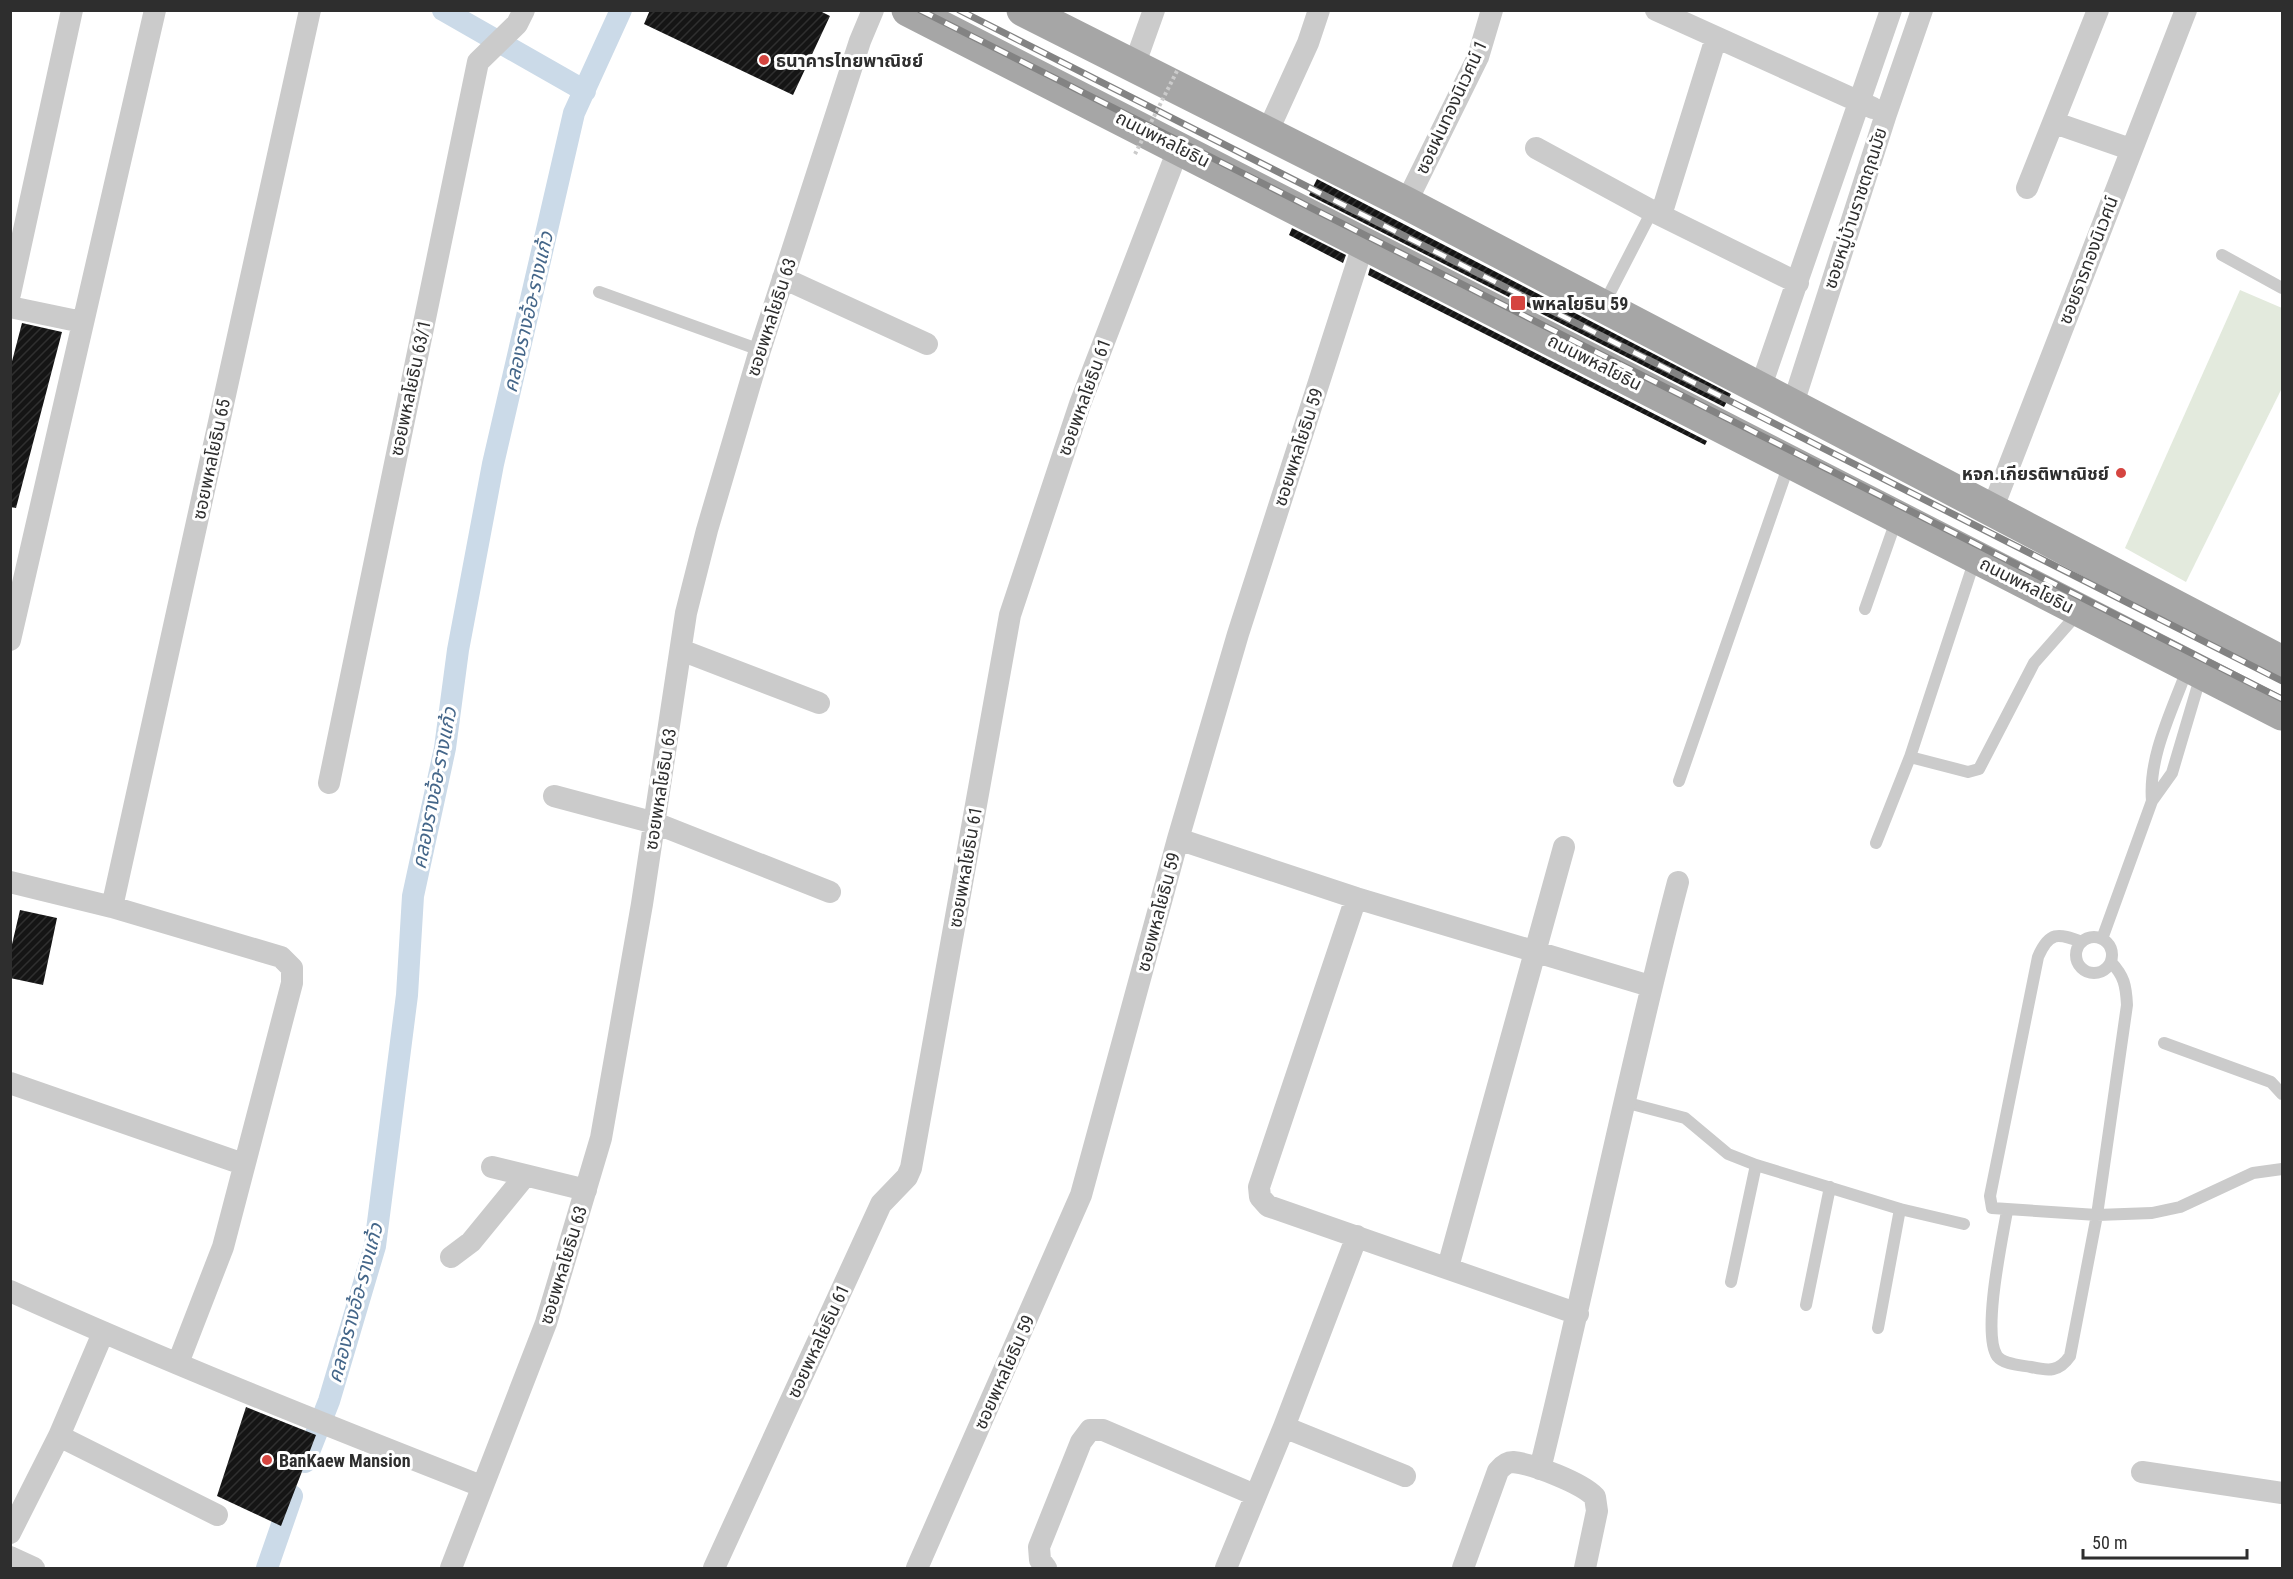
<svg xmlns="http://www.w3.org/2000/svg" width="2293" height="1579" font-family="'Roboto Condensed','Noto Sans Thai',sans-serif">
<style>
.green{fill:#e3eadd}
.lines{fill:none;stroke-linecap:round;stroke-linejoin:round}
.canal{stroke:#cbdae8;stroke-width:22}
.building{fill:url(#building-hatch)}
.service{stroke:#cbcbcb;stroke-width:12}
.minor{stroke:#cbcbcb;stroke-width:22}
.primary{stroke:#a6a6a6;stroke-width:33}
.rail-casing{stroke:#838383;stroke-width:7}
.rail{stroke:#fff;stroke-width:4.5;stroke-dasharray:14;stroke-linecap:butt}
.path-bridge{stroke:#cbcbcb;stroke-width:4;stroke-dasharray:3 3;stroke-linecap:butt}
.poi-dot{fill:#d54540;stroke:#fff;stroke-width:2}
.labels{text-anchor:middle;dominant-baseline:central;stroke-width:6;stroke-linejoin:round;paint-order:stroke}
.poi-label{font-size:18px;font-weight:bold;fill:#2e2e2e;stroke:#fff;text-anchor:start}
.street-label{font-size:18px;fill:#2e2e2e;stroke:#fff}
.water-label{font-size:20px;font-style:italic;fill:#446689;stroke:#fff}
</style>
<defs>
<pattern id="building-hatch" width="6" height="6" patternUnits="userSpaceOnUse" patternTransform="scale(1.5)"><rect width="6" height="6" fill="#151515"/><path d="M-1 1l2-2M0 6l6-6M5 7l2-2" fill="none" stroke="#2f2f2f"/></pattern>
</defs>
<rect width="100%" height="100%" fill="#fff"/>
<!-- green -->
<path class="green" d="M 2240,290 L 2282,308 L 2282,388 L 2186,582 L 2125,548 Z"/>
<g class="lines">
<!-- canal -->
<path class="canal" d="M 443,10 L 585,91
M 305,1462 L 329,1401 L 375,1246 L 407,995 L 413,896 L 445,748 L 458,650 L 493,464 L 574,113 L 621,10
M 267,1568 L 292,1496"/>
</g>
<!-- building -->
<path class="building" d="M 650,10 L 818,10 L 830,16 L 793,95 L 644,24 Z
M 1317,179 L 1731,394 L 1724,407 L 1309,195 Z
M 1292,228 L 1346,255 L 1343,263 L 1289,235 Z
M 1370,268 L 1707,441 L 1705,445 L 1368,275 Z
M 22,323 L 62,332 L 16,508 L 10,507 L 10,369 Z
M 20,910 L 57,918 L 43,985 L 10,978 L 10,953 Z
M 246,1407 L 316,1435 L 281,1526 L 217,1496 Z"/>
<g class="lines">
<!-- service -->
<path class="service" d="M 2222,255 L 2282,288
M 599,292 L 760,350
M 1603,306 L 1652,211
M 1865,609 L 1897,518
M 1910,757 L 1975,559
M 1679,781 L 1789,464
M 2152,801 C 2148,756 2173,709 2188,667
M 1876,843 L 1910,757 L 1968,772 L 1979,769 L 2034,663 L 2079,612
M2076 955a18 18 0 1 1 36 0a18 18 0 1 1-36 0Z
M 2102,939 L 2152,801 L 2172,773 L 2201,675
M 2082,942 C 2058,933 2049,931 2038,957 L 1990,1196 L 1992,1208 L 2097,1215 L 2152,1213 L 2180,1207 L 2253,1173 L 2282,1169
M 2164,1043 L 2271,1082 L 2282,1094
M 1624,1102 L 1685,1118 L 1728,1154 L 1756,1165 L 1900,1209 L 1964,1224
M 2007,1211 C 2002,1240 1982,1333 1997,1356 C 2004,1365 2021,1365 2031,1367 C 2049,1371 2059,1372 2070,1356 L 2097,1215 L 2127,1005 C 2126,985 2124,976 2111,962
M 1731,1282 L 1756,1165
M 1806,1305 L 1830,1187
M 1878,1328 L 1900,1209"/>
<!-- minor -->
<path class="minor" d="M 1656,10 L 1873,108
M 1134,66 L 1154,10
M 2055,123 L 2130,149
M 1267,133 L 1308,43 L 1319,10
M 1536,148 L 1652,211 L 1798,283
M 2027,188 L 2098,10
M 1406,203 L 1478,57 L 1492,10
M 1661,215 L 1716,38
M 783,278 L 927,344
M 10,294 L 72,10
M 10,307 L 82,322
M 1760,389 L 1891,10
M 1792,407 L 1886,114 L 1922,10
M 1992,510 L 2186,10
M 10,640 L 155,10
M 681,650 L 819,703
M 329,783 L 478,62 L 517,24 L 524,10
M 554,796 L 655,823 L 830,892
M 1178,839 L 1356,898 L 1650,986
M 10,882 L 112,907 L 281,957 L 292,968 L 292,983 L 223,1247 L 178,1363
M 1356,898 L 1259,1187 L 1260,1197 L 1268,1206 L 1578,1314
M 112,907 L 310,10
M 10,1083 L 243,1164
M 492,1167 L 586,1190
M 451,1257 L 471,1242 L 525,1176
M 1448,1267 L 1564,847
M 10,1291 C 165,1361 323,1424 481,1486
M 1284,1427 L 1405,1476
M 59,1436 L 217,1515
M 1540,1469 C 1588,1274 1627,1076 1678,882
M 2142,1472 L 2282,1493
M 10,1533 L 59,1436 L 103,1333
M 10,1557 L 34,1568
M 451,1568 L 546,1323 L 601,1138 L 642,904 L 686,613 L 707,530 L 760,350 L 860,41 L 873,10
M 714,1568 L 881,1204 L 907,1177 L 911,1168 L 1010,615 L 1080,404 L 1179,147
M 917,1568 L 1081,1195 L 1178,839 L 1238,634 L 1364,242
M 1046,1568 L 1040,1560 L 1039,1547 L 1081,1442 L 1090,1430 L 1103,1430 L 1255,1495
M 1226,1568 L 1284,1427 L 1357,1236
M 1463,1568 L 1498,1471 C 1502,1466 1506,1462 1513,1462 C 1533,1464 1582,1483 1595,1497 L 1597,1511 L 1585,1568"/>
<!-- primary -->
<path class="primary" d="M 908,10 L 2282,714
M 1023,10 L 1406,203 L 2282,662"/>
<defs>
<path id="rail" d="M 920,10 L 2282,699
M 959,10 L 2282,681"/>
</defs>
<!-- rail casing -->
<use href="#rail" class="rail-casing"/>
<!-- rail -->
<use href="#rail" class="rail"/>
<!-- path-bridge -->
<path class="path-bridge" d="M 1135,154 L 1178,69"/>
</g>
<!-- markers -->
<g class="poi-dot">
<circle cx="764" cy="60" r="6"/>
<rect x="1510" y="295" width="16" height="16" rx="3"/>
<circle cx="2121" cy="473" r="6"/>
<circle cx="267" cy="1460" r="6"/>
</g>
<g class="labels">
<!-- poi labels -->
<g class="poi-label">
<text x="776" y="60">ธนาคารไทยพาณิชย์</text>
<text x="1532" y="303">พหลโยธิน 59</text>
<text x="2109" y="473" text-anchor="end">หจก.เกียรติพาณิชย์</text>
<text x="279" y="1460">BanKaew Mansion</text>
</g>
<!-- street labels -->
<g class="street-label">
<text transform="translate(1451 107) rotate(-65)">ซอยฝนทองนิเวศน์ 1</text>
<text transform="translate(1163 139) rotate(27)">ถนนพหลโยธิน</text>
<text transform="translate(1855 208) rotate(-72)">ซอยหมู่บ้านราชตฤณมัย</text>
<text transform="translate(2088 260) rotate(-69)">ซอยธารทองนิเวศน์</text>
<text transform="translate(771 317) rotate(-72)">ซอยพหลโยธิน 63</text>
<text transform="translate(1595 362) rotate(27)">ถนนพหลโยธิน</text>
<text transform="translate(410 388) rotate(-78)">ซอยพหลโยธิน 63/1</text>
<text transform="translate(1084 397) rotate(-70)">ซอยพหลโยธิน 61</text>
<text transform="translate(1298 447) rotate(-72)">ซอยพหลโยธิน 59</text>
<text transform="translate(211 459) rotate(-78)">ซอยพหลโยธิน 65</text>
<text transform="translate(2027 585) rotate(27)">ถนนพหลโยธิน</text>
<text transform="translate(660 789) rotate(-81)">ซอยพหลโยธิน 63</text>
<text transform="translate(965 867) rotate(-80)">ซอยพหลโยธิน 61</text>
<text transform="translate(1158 912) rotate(-75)">ซอยพหลโยธิน 59</text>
<text transform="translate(563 1265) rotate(-73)">ซอยพหลโยธิน 63</text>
<text transform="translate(818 1341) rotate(-65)">ซอยพหลโยธิน 61</text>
<text transform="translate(1004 1372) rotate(-66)">ซอยพหลโยธิน 59</text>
</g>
<!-- water labels -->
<g class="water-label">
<text transform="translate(528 312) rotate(-77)">คลองรางอ้อ-รางแก้ว</text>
<text transform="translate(434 788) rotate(-79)">คลองรางอ้อ-รางแก้ว</text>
<text transform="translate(355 1303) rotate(-75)">คลองรางอ้อ-รางแก้ว</text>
</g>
</g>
<!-- border -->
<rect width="2293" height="1579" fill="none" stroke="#2e2e2e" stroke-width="24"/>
<!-- scale -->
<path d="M2083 1549v9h164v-9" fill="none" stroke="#2e2e2e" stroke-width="3"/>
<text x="2092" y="1549" font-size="18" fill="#2e2e2e" stroke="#ffffff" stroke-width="4.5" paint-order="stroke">50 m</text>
</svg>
